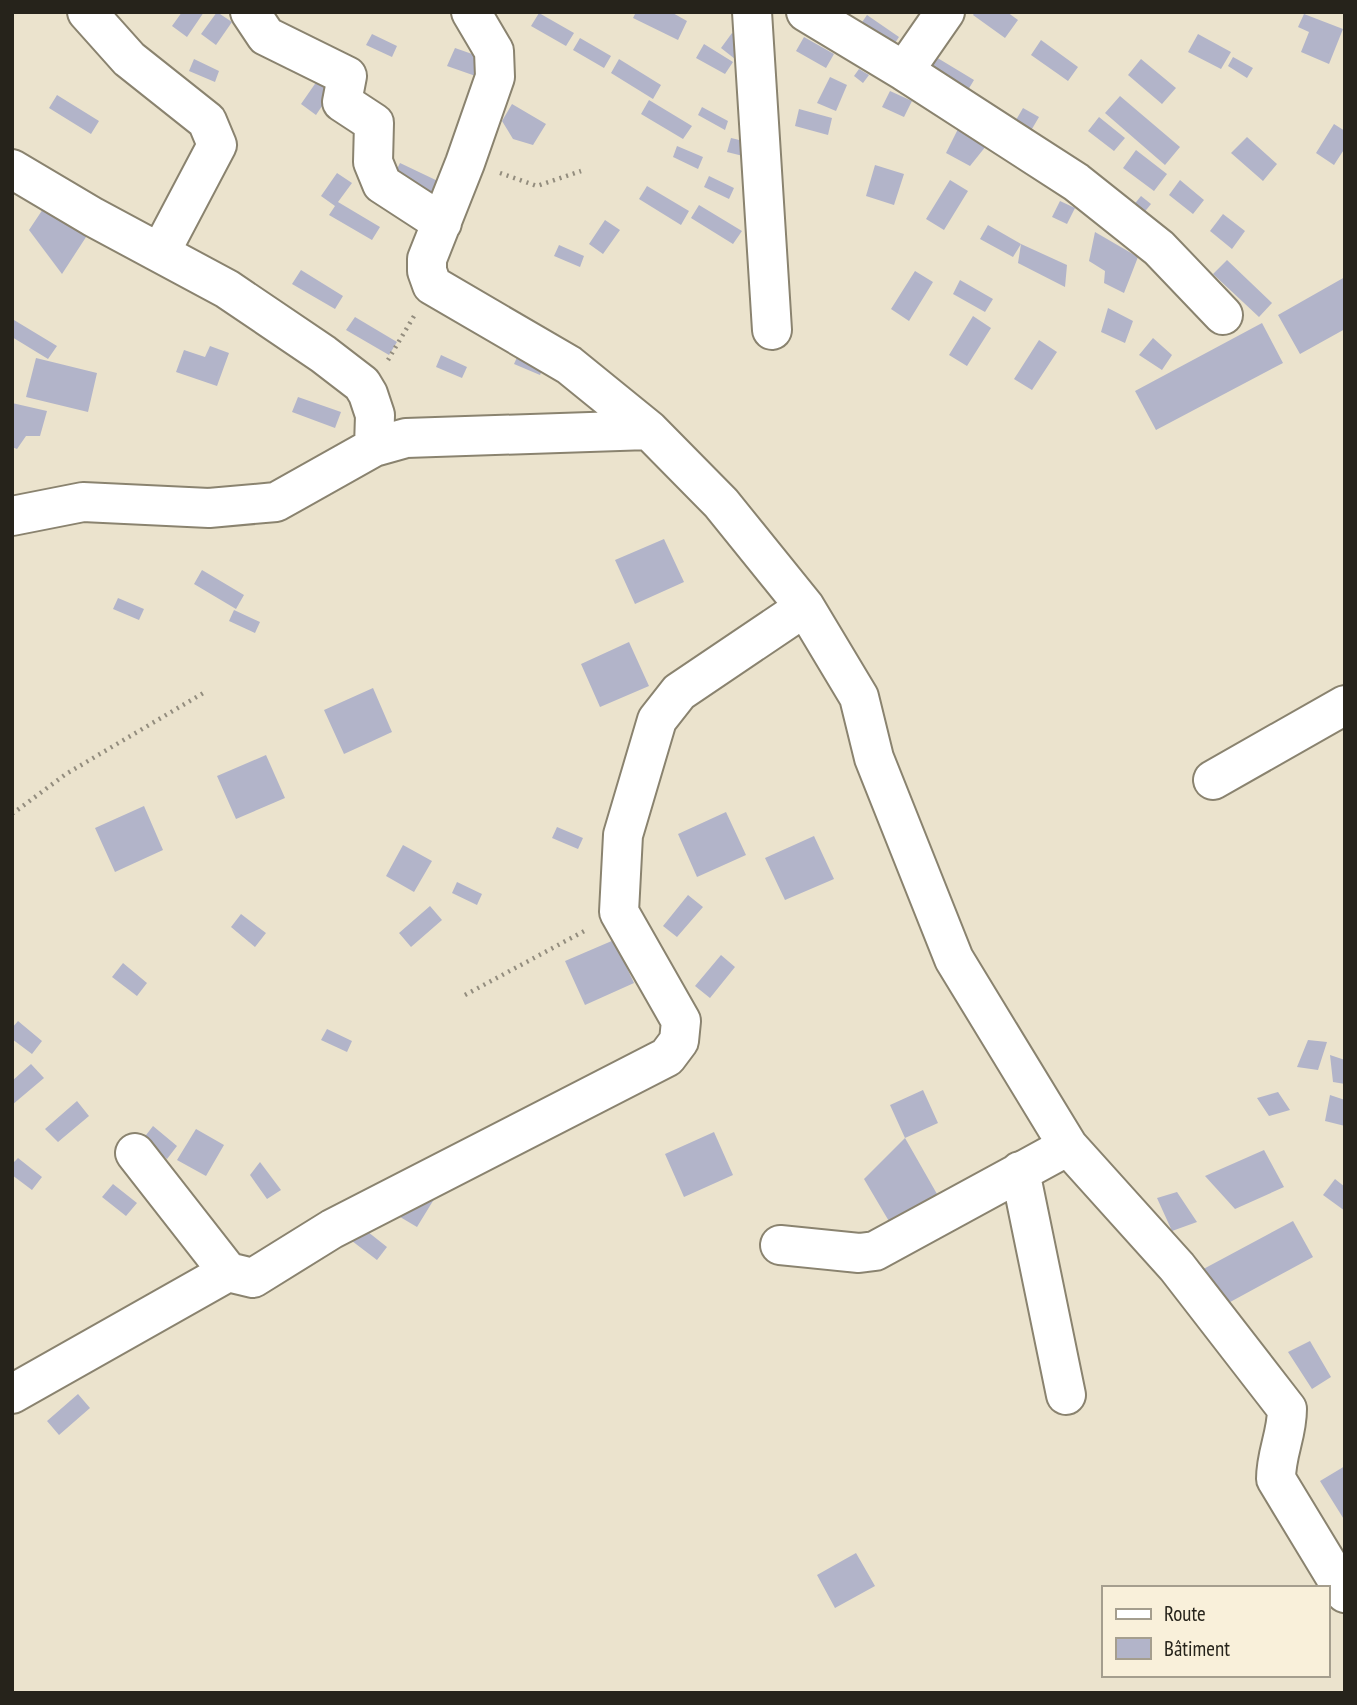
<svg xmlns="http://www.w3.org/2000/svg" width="1357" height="1705" font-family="'PT Sans Narrow',sans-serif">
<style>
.building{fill:#b2b4c9}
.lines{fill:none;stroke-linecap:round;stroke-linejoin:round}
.street-casing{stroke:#8a836f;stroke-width:42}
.path{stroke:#938d7e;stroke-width:4.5;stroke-dasharray:2 5;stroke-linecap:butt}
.street{stroke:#fff;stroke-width:38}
</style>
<rect width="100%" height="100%" fill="#ebe3cd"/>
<!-- building -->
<path class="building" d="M 182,12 L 204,12 L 187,37 L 172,26 Z
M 217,12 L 232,22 L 216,45 L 201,34 Z
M 636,12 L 671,12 L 687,21 L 678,40 L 633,18 Z
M 975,12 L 1007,12 L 1018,20 L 1005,38 L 973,15 Z
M 539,13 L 574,33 L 566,46 L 531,26 Z
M 1304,14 L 1343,29 L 1329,64 L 1301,52 L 1309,32 L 1298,27 Z
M 867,15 L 899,37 L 891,49 L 858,28 Z
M 732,33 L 746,44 L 735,59 L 721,48 Z
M 372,34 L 397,46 L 392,57 L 366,45 Z
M 1198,34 L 1231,52 L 1221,69 L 1188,52 Z
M 804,37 L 834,54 L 826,68 L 796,51 Z
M 580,38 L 611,56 L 604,68 L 573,50 Z
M 1041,40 L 1078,67 L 1068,81 L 1031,55 Z
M 704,44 L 733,62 L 725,74 L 696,58 Z
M 455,48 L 475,55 L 487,80 L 447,66 Z
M 926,51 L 974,80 L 965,95 L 917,67 Z
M 1233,57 L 1253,68 L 1247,78 L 1228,66 Z
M 194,59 L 219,71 L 215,82 L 189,71 Z
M 619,59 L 661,85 L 653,99 L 611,73 Z
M 1141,59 L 1176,88 L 1162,104 L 1128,75 Z
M 859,69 L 869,75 L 863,83 L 854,76 Z
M 830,77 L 847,85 L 836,111 L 817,103 Z
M 317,81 L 332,91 L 316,115 L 301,104 Z
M 890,91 L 912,101 L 904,117 L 882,107 Z
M 57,95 L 99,121 L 91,134 L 49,108 Z
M 1120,96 L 1180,147 L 1165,165 L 1105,113 Z
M 649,100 L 692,126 L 683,139 L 641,114 Z
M 512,104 L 546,124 L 533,145 L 513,139 L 502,121 Z
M 702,107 L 728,121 L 725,130 L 698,115 Z
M 1023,108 L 1039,117 L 1029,134 L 1013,125 Z
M 799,109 L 832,118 L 828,135 L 795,126 Z
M 1099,117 L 1125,138 L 1114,151 L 1088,131 Z
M 1334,124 L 1345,131 L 1345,148 L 1334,165 L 1316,153 Z
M 958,129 L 990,141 L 970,166 L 946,153 Z
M 1247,137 L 1277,164 L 1263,181 L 1231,153 Z
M 731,138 L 752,143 L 747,157 L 727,152 Z
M 677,146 L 703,157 L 698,169 L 673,157 Z
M 1136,150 L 1167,174 L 1154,191 L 1123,168 Z
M 400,163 L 442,183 L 434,201 L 391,181 Z
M 875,165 L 904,174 L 894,205 L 866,196 Z
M 337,173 L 352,183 L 338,202 L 380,227 L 372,240 L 329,215 L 335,206 L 321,196 Z
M 709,176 L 734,188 L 729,199 L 704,187 Z
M 950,180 L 968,191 L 944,230 L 926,219 Z
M 1180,180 L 1204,200 L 1193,214 L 1169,195 Z
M 647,186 L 689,211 L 681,225 L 639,199 Z
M 1141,196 L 1151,204 L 1138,220 L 1128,212 Z
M 1060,201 L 1075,208 L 1067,224 L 1052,217 Z
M 699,205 L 742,231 L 733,244 L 691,218 Z
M 45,206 L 88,234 L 62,274 L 29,230 Z
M 1223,214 L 1245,231 L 1232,249 L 1210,231 Z
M 605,220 L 620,230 L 603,254 L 589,244 Z
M 988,225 L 1021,244 L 1013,257 L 980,239 Z
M 1095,232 L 1138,257 L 1124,293 L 1104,283 L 1105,271 L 1089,261 Z
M 1021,244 L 1067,265 L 1065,287 L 1018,263 Z
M 559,245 L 584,256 L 580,267 L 554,256 Z
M 1227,260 L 1272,303 L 1259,317 L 1213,274 Z
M 301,270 L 343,296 L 335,309 L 292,284 Z
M 915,271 L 933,282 L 909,321 L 891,309 Z
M 1345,277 L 1345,329 L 1300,354 L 1278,315 Z
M 960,280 L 993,299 L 985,312 L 953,294 Z
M 1108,308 L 1133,321 L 1125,343 L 1101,332 Z
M 973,316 L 991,328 L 967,366 L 949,355 Z
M 355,317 L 397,342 L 389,355 L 346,330 Z
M 14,320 L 57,346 L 48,359 L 12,337 Z
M 1262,323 L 1283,363 L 1156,430 L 1135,391 Z
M 1153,338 L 1172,355 L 1162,370 L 1139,355 Z
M 1039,340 L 1057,352 L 1032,390 L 1014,379 Z
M 210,346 L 229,353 L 217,386 L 176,372 L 184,350 L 205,357 Z
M 519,353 L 545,364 L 540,375 L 514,364 Z
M 441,355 L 467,367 L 462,378 L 436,367 Z
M 36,358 L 97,373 L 88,412 L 26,397 Z
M 298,397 L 341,412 L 335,428 L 292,412 Z
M 12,403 L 47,411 L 40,436 L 26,436 L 17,449 L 12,447 Z
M 664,539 L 684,582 L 635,604 L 615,560 Z
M 202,570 L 244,595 L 236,609 L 194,584 Z
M 118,598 L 144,609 L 139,620 L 113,609 Z
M 234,610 L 260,622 L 255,633 L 229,621 Z
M 629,642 L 649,686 L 600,707 L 581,664 Z
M 373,688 L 392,732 L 344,754 L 324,710 Z
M 266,755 L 285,798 L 236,819 L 217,776 Z
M 144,806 L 163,850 L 115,872 L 95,828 Z
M 726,812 L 746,855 L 697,877 L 678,834 Z
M 557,827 L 583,838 L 578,849 L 552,838 Z
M 814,836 L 834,879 L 785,900 L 765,858 Z
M 403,845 L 432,861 L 414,892 L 386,876 Z
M 457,882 L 482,894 L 477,905 L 452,893 Z
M 688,895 L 703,907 L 677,937 L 663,926 Z
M 430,906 L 442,920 L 411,947 L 399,933 Z
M 241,914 L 266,933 L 255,947 L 231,927 Z
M 614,940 L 634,983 L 585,1005 L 565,961 Z
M 721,955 L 735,967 L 710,998 L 695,986 Z
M 123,963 L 147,983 L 137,996 L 112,977 Z
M 18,1021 L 42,1041 L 32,1054 L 12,1039 L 12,1028 Z
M 327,1029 L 352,1041 L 347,1052 L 321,1040 Z
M 1308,1040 L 1327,1042 L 1318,1070 L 1297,1067 Z
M 1330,1055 L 1345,1060 L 1345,1084 L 1333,1082 Z
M 31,1064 L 44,1078 L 12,1105 L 12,1081 Z
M 923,1090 L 938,1123 L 905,1138 L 890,1105 Z
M 1278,1092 L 1290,1110 L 1269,1116 L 1257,1098 Z
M 1330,1095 L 1345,1100 L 1345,1126 L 1325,1121 Z
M 77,1101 L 89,1116 L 58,1142 L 45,1129 Z
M 153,1126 L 177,1146 L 167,1159 L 143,1139 Z
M 196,1129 L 224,1145 L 206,1176 L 177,1160 Z
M 714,1132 L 733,1175 L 684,1197 L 665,1154 Z
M 905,1138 L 941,1201 L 893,1228 L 864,1179 Z
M 1264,1150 L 1284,1187 L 1235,1209 L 1205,1176 Z
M 18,1158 L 42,1177 L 32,1190 L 12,1175 L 12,1164 Z
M 260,1162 L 281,1190 L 267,1199 L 250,1175 Z
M 1335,1179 L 1345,1187 L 1345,1211 L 1323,1195 Z
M 113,1184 L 137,1203 L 126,1216 L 102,1197 Z
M 1177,1192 L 1197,1222 L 1172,1231 L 1157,1198 Z
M 436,1196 L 417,1227 L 390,1211 Z
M 1293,1221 L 1313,1257 L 1221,1307 L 1196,1273 Z
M 363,1228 L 387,1247 L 377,1260 L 352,1241 Z
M 1310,1341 L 1331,1377 L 1312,1389 L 1288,1352 Z
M 78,1394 L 90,1408 L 59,1435 L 47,1421 Z
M 1345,1466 L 1345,1521 L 1320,1481 Z
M 856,1553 L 875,1586 L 835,1608 L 817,1575 Z"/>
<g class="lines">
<defs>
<path id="street" d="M 87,12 L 129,59 L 207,121 L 217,145 L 160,253
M 250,12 L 266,36 L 347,76 L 342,102 L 374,123 L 373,162 L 382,184 L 442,223
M 471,12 L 494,51 L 495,77 L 465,163 L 427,259 L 427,271 L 432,285 L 569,365 L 649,430 L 721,503 L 805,607 L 859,697 L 874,758 L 954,959 L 1068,1146 L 1177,1267 L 1287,1409 C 1287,1435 1276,1453 1276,1479 L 1345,1593
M 752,12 L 772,330
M 806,12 L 904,71 L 1076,182 L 1159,248 L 1223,315
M 904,71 L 945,12
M 12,169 L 93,217 L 227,289 L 323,354 L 362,384 L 368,394 L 375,415 L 374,447
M 12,516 L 83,502 L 209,508 L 276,502 L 374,447 L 406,438 L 649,430
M 1213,780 L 1345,705
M 135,1153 L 228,1272 L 253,1278 L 332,1229 L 667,1057 L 679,1041 L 681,1021 L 619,912 L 623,835 L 657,720 L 679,692 L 805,607
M 1020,1171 L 1066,1395
M 780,1245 L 859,1253 L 875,1251 L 1068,1146
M 12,1394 L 228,1272"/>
</defs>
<!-- street casing -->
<use href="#street" class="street-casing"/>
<!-- path -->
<path class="path" d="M 500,173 L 537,186 L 581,171
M 388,360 L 414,316
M 12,814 L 66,774 L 205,692
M 465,995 L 588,929"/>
<!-- street -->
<use href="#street" class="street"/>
</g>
<!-- border -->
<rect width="1357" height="1705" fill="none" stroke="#26231b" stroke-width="28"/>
<!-- legend -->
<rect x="1102" y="1586" width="228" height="91" fill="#f9f0da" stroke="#a59e8e" stroke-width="2"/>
<rect x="1116" y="1609" width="35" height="10" fill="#ffffff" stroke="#a59e8e" stroke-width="2"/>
<text x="1164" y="1621" font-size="21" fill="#26231b">Route</text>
<rect x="1116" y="1638" width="35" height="21" fill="#b2b4c9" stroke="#a59e8e" stroke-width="2"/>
<text x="1164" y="1656" font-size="21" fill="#26231b">Bâtiment</text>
</svg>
